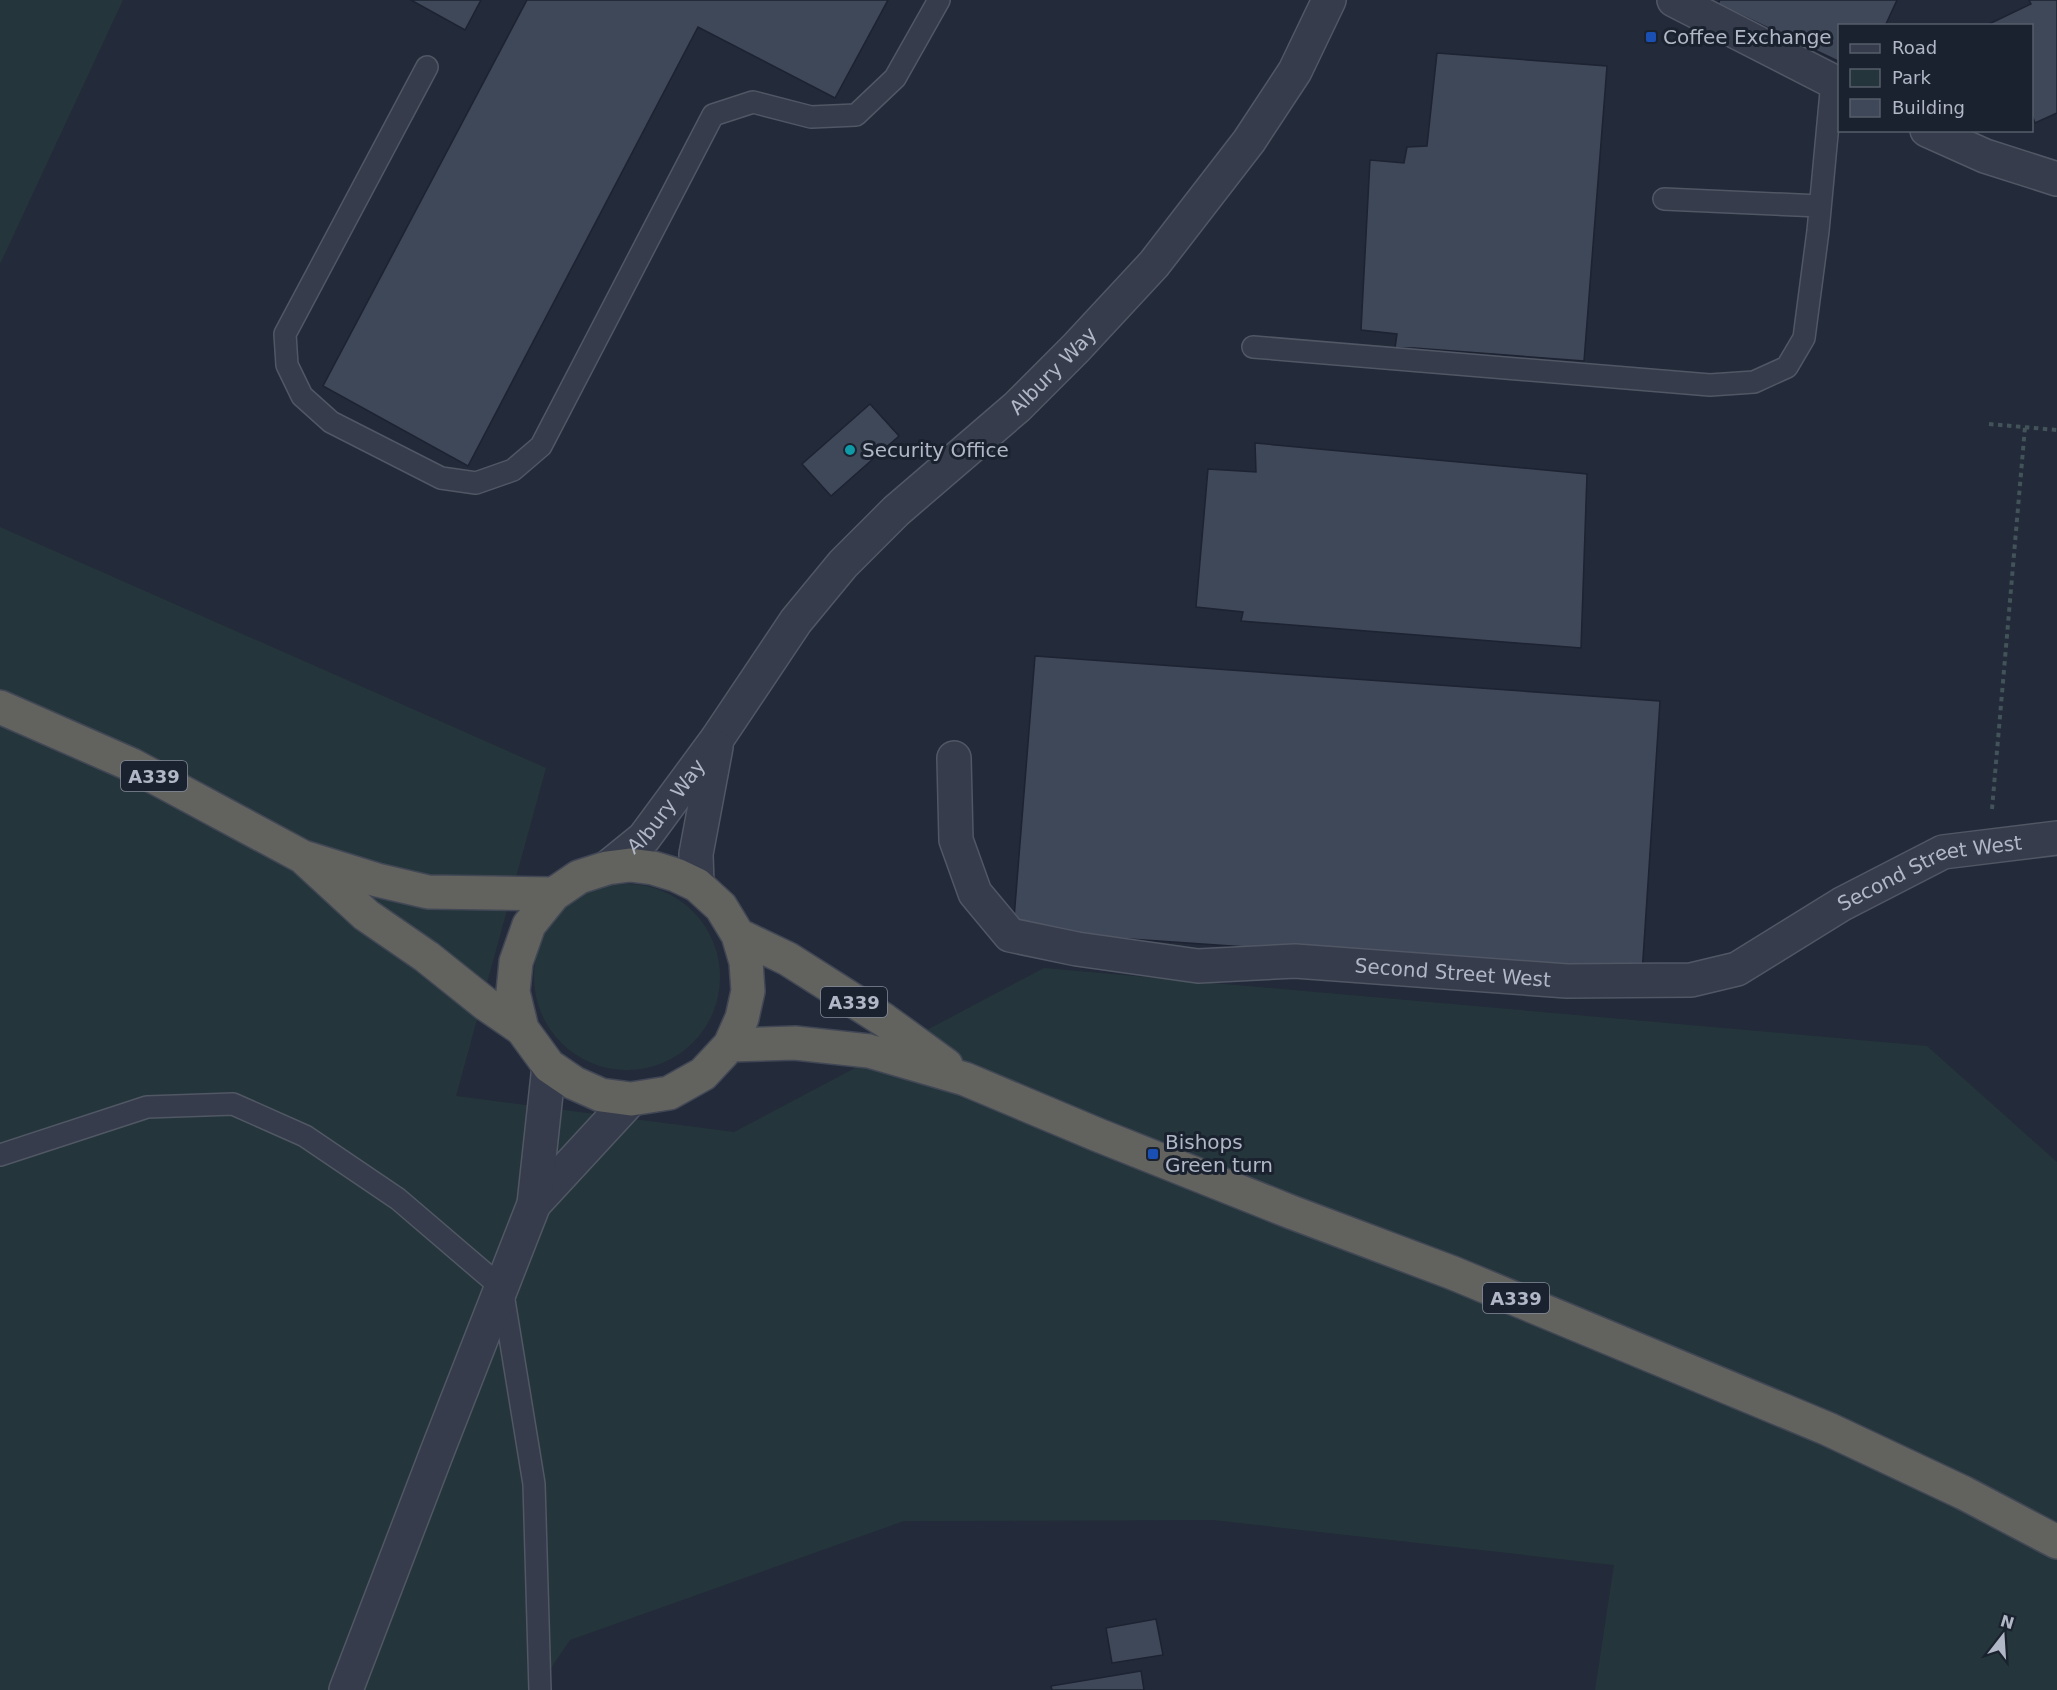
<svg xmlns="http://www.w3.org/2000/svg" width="2057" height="1690" font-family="'DejaVu Sans',sans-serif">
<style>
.green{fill:#24363b}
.building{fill:#3f4859;stroke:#1d2331;stroke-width:1.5}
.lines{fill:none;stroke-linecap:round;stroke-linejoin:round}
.service-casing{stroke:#515765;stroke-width:24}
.minor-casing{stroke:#515765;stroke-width:36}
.trunk-casing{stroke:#414755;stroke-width:36}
.path{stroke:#425359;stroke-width:4;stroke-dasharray:4.5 4.5;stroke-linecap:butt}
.service{stroke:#363c4b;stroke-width:21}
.minor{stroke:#363c4b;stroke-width:33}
.trunk{stroke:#62625f;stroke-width:33}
.transit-dot{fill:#1a4fb4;stroke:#1b222f;stroke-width:2}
.culture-dot{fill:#0f9aa8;stroke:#1b222f;stroke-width:2}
.labels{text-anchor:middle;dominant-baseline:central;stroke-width:6;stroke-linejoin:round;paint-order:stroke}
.shield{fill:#1b222f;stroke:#848a99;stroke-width:1.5}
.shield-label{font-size:18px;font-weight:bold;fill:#b1b7c6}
.poi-label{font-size:20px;fill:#b1b7c6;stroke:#1b222f;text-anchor:start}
.street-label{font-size:20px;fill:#b1b7c6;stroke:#1b222f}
</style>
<rect width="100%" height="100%" fill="#232a3a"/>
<!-- green -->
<path class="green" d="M 0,0 L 123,0 L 0,264 Z
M 0,527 L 546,768 L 456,1096 L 734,1132 L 1044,968 L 1927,1046 L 2057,1162 L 2057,1690 L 1595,1690 L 1614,1565 L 1213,1520 L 904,1521 L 570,1640 L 536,1690 L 0,1690 Z
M534 977a93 93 0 1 1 186 0a93 93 0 1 1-186 0Z"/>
<!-- building -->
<path class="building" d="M 411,0 L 481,0 L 465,30 Z
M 527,0 L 888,0 L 835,98 L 698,27 L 468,466 L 323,386 Z
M 1720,0 L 1897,0 L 1885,26 L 1840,26 L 1840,62 L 1718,4 Z
M 2029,0 L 2057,0 L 2057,113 L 2035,123 L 2032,115 L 2032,26 L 1987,25 L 2031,4 Z
M 1437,53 L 1607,66 L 1584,361 L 1414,348 L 1395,348 L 1397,334 L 1361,330 L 1370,160 L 1404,163 L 1407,147 L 1427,146 Z
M 870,404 L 899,436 L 831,496 L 802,464 Z
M 1255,443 L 1587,474 L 1581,648 L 1241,621 L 1243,612 L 1196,607 L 1208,469 L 1256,472 Z
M 1035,656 L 1660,701 L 1642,974 L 1013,931 Z
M 1156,1619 L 1163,1655 L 1112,1663 L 1106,1628 Z
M 1141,1671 L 1144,1690 L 1052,1690 L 1051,1686 Z"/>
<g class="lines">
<defs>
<path id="service" d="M 427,67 L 285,334 L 287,365 L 302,396 L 331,422 L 441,478 L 476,483 L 513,470 L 541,446 L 713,115 L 753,102 L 811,117 L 856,115 L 895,78 L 939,0
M 1664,199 L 1820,206
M 1253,347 L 1710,385 L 1754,382 L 1787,367 L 1804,338 L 1818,231 L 1832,81
M 0,1155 L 147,1107 L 233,1104 L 305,1136 L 398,1199 L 502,1288 L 534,1484 L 540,1690"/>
<g id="minor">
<path d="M 1674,0 L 1840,85"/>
<path d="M 1927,130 L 1985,156 L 2057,179"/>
<path id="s1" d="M 954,758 L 956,840 L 975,893 L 1010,935 L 1077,949 L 1198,966 L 1295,961 L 1567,981 L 1691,980 L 1737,969 L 1842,904 L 1943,852 L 2057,838"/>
<path id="s2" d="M 607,868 L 644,838 L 717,739 L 796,621 L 843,564 L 896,511 L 1017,407 L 1076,348 L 1154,264 L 1249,141 L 1295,71 L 1329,0"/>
<path d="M 697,885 L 696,854 L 716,747"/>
<path d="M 534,1204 L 631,1099"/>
<path d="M 346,1690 L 437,1452 L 534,1204 L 549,1066"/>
</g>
<path id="trunk" d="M 0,707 L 132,765 L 303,857 L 377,880 L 428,892 L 554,894
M 303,857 L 366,915 L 427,957 L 487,1005 L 522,1029 L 549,1066 L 574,1083 L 601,1095 L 631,1099 L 669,1093 L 703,1074 L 730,1045 L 742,1018 L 748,991 L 746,962 L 738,935 L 721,907 L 697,885 L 676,875 L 653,868 L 630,865 L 607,868 L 579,877 L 554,894 L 529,925 L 516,962 L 513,992 L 522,1029
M 738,935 L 788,959 L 884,1020 L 946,1065
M 730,1045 L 795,1043 L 869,1051 L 965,1079 L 1098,1135 L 1291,1212 L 1453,1273 L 1828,1429 L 1964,1493 L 2057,1542"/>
</defs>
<!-- service casing -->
<use href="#service" class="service-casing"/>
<!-- minor casing -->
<use href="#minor" class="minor-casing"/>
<!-- trunk casing -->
<use href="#trunk" class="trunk-casing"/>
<!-- path -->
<path class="path" d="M 1989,424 L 2057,430
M 1992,809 L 2025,427"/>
<!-- service -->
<use href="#service" class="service"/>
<!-- minor -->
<use href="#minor" class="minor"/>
<!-- trunk -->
<use href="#trunk" class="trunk"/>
</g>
<!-- markers -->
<g class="transit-dot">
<rect x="1645" y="31" width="12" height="12" rx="3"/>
<rect x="1147" y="1148" width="12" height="12" rx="3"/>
</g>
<circle class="culture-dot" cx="850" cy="450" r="6"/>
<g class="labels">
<!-- shield labels -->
<g class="shield">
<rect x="121" y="761" width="66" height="30" rx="4.5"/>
<rect x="821" y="987" width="66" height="30" rx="4.5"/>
<rect x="1483" y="1283" width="66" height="30" rx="4.5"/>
</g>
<g class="shield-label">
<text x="154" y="776">A339</text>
<text x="854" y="1002">A339</text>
<text x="1516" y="1298">A339</text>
</g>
<!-- poi labels -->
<g class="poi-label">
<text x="1663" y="37">Coffee Exchange</text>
<text x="862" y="450">Security Office</text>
<text x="1165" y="1142">Bishops<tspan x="1165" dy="23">Green turn</tspan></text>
</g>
<!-- street labels -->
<g class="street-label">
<text stroke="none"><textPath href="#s2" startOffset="672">Albury Way</textPath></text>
<text stroke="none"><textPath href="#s2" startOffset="86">Albury Way</textPath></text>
<text stroke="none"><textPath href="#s1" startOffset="1143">Second Street West</textPath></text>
<text stroke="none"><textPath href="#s1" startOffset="639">Second Street West</textPath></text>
</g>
</g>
<!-- legend -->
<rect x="1838" y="24" width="195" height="108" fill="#1b222f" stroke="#575e6b" stroke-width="1.5"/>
<rect x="1850" y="44" width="30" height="9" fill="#363c4b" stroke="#575e6b" stroke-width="1.5"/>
<text x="1892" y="54" font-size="18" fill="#b1b7c6">Road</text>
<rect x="1850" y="69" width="30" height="18" fill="#24363b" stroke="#575e6b" stroke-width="1.5"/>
<text x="1892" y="84" font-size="18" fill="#b1b7c6">Park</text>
<rect x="1850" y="99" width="30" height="18" fill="#3f4859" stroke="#575e6b" stroke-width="1.5"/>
<text x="1892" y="114" font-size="18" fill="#b1b7c6">Building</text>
<!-- north arrow -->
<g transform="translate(2003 1636) rotate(17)" stroke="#1b222f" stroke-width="4.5" paint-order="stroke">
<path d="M0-4.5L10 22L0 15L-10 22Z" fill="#b1b7c6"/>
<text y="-9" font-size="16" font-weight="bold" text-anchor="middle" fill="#b1b7c6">N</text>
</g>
</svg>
